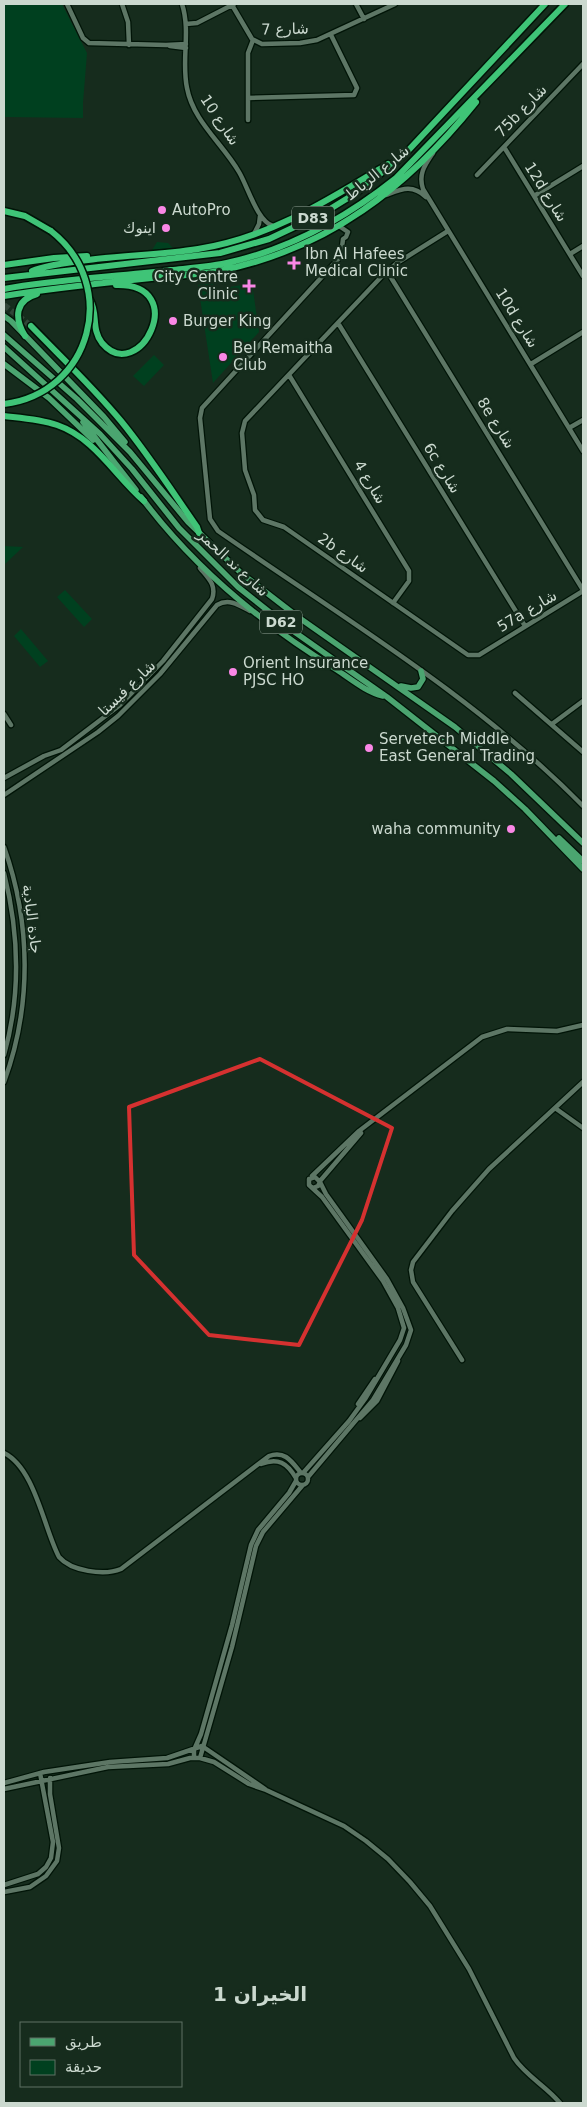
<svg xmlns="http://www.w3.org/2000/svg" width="587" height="2107" font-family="'DejaVu Sans',Vazirmatn,sans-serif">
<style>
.green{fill:#00401f}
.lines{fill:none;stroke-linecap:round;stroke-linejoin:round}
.highway-tunnel{stroke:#314638;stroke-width:6;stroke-dasharray:6 3;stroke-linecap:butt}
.minor-casing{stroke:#011407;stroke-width:7}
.major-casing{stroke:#011407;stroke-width:8}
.highway-casing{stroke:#011407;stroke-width:9}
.minor{stroke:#5d7665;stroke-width:4.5}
.major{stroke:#4ba570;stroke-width:5.5}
.highway{stroke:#3fc477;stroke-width:6}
.highway-bridge-casing{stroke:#011407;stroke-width:9;stroke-linecap:butt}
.highway-bridge{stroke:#3fc477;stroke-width:6}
.marked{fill:none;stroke:#d53130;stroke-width:4;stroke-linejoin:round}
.poi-dot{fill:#fa87e6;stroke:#162c1d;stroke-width:2}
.labels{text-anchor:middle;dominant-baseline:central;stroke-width:5;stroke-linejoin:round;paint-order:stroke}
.shield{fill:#162c1d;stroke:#95a59a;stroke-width:1}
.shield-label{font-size:14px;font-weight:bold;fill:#cbd9cf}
.street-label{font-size:15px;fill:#cbd9cf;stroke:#162c1d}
.poi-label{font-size:15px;fill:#cbd9cf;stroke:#162c1d;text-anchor:start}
.district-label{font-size:20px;font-weight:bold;fill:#cbd9cf;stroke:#162c1d}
</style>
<rect width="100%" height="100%" fill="#162c1d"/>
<!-- green -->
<path class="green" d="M 4,4 L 62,4 L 87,53 L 83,103 L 83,118 L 4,117 Z
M 157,242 L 168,243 L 173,248 L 152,250 Z
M 213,283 L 214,290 L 252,283 L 259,332 L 213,383 L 198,285 Z
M 154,355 L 164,365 L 144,386 L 133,376 Z
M 4,546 L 23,547 L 4,565 Z
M 65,590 L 92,619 L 84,627 L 57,597 Z
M 21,629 L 48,661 L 40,667 L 14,636 Z"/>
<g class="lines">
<!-- highway-tunnel -->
<path class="highway-tunnel" d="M 4,305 L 31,326"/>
<defs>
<path id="minor" d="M 67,4 L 83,38 L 89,43 L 166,45 L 186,44
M 122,4 L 128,22 L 129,45
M 182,4 C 191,32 181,60 187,88 C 193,121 223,144 239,172 C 248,187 257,221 273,226
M 356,4 L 364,19
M 232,5 L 252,39 L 262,44 L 300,43 L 317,40 L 395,4
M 186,24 L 197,23 L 234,4
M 170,46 L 186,48
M 248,98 L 354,95 L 357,88 L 331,35
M 248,120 L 248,53 L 253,40
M 504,147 L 583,276
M 433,153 C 425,165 418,174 423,189 L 583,451
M 477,175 L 583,64
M 386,195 C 402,189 412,184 426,197
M 534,196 L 583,166
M 339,226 L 348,232 L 346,237 L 343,239 L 341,256 L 202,408 L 200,418 L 210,519 L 218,531 C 343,618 476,697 583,806
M 448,231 L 397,263 L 383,275 L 245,421 L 242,433 L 245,470 L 254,495 L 255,510 L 263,520 L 284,527 L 468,655 L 479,655 L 583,591
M 254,234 L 259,224 L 260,216
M 570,254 L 583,246
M 387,271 L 583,590
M 338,323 L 525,626
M 531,364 L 583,332
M 289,375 L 409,571 L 409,581 L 393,603
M 569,428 L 583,420
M 515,693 L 583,752
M 4,714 L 11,725
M 552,724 L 583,701
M 4,778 L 44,756 L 61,750 L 120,705 L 163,661 L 212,599 C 217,585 208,578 200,568
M 4,795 L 98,732 L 118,716 L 160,674 L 217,605 C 229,598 239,605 250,611
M 4,847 C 31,923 32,1006 4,1082
M 4,873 C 19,933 21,995 4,1055
M 555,1108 L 583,1128
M 312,1176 L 359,1131 L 482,1037 L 507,1029 L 557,1031 L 583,1025
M 320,1181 L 361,1133
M 462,1360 L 413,1282 L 411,1270 L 413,1262 L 452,1211 L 489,1169 L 583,1082
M 358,1404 L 375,1379
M 360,1418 L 377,1401 L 398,1361
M 4,1453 C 35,1468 44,1529 59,1557 C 71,1571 104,1576 121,1569 L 269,1456 C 285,1450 292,1462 301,1473
M 261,1464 C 278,1457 287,1463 296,1478
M296 1479a6 6 0 1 1 12 0a6 6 0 1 1-12 0Z
M 303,1473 L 349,1421 L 365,1399 L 400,1340 L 404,1328 L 398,1308 L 383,1281 L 322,1197 L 309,1185 L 309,1179 L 315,1177 L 320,1182 L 318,1186 L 313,1188
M 308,1477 L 373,1400 L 406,1345 L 411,1330 L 403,1308 L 387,1279 L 326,1194 L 320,1182
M 194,1758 L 194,1750 L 201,1734 L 232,1625 L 251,1545 L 258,1530 L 289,1493 L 296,1481
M 200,1758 L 232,1647 L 256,1546 L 263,1532 L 302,1486
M 4,1783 L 44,1772 L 110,1762 L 167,1758 L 202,1746 L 265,1789
M 4,1789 L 108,1767 L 168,1764 L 190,1758 L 200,1758 L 214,1762 L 249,1784 L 266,1790 L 344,1826 L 366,1841 L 388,1859 L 410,1882 L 430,1906 L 469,1969 L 514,2058 C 526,2076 546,2086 560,2103
M 4,1885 L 38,1874 L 46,1867 L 51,1858 L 53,1842 L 40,1773
M 4,1892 L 30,1887 L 46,1876 L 57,1861 L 59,1848 L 50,1794 L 50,1778"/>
<path id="major" d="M 4,316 L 11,321 L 104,417 L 125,442
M 4,335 L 77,399 L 130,452 L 188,522 L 241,573 L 298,617 L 455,727 L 511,774 L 583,843
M 4,347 L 100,434 L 132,469 L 179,528 L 238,587 L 296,633 L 387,697 L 494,781 L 525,809 L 583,869
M 4,364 L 49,398 L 93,440
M 83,422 L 136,490
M 141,497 C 194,568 262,624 337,670 C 351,679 366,692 383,696
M 401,686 L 411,688 L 418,687 L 423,679 L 421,671
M 559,838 L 583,861"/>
<path id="highway" d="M 4,211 L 25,216 L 51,231
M 4,265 L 54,258 L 87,256
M 32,271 C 50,264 68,263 88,260 C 124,255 161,255 198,249 C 269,238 327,201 388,164
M 4,278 L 220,253 L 269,239 L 322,214 L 356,193 L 404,155 L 545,4
M 4,289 C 59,279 115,277 171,270 C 191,268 211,267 231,262 C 292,248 347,217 396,178 L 565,4
M 4,296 C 52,288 102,283 151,278 C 173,276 196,275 219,271 C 328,249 407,188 476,102
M 90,300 C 98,313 91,329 102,343 C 139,387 192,283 116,285
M 31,326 C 61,357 93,387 121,421 C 148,454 172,491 197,527 L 199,533
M 25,336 C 14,318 15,300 37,294
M 4,416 C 22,418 40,419 57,425 C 95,438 115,476 144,501"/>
</defs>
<!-- minor casing -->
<use href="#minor" class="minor-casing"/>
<!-- major casing -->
<use href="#major" class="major-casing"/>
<!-- highway casing -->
<use href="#highway" class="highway-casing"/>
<!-- minor -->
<use href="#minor" class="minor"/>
<!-- major -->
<use href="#major" class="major"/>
<!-- highway -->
<use href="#highway" class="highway"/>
<defs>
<path id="highway-bridge" d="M 4,404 C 92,393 120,285 51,231"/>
</defs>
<!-- highway-bridge casing -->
<use href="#highway-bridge" class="highway-bridge-casing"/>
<!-- highway-bridge -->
<use href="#highway-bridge" class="highway-bridge"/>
</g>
<!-- marked area -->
<path class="marked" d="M 260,1059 L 392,1128 L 362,1220 L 299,1345 L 209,1335 L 134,1255 L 129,1107 Z"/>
<!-- markers -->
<g class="poi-dot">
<circle cx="162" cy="210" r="5"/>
<circle cx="166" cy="228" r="5"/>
<path d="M291.5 255.5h5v5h5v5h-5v5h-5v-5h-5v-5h5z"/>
<path d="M246.5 278.5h5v5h5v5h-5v5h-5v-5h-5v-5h5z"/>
<circle cx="173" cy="321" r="5"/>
<circle cx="223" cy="357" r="5"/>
<circle cx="233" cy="672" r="5"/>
<circle cx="369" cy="748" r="5"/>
<circle cx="511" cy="829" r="5"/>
</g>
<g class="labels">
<!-- shield labels -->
<g class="shield">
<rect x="292" y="206.5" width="42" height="23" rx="4"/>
<rect x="260" y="610.5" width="42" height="23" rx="4"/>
</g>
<g class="shield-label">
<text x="313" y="218">D83</text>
<text x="281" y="622">D62</text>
</g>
<!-- street labels -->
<g class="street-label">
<text transform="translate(285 29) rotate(-1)">شارع 7</text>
<text transform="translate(521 111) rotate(-46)">75b شارع</text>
<text transform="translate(220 120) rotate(56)">شارع 10</text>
<text transform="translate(377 173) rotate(-39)">شارع الرباط</text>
<text transform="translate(546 192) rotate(58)">12d شارع</text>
<text transform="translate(517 318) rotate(58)">10d شارع</text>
<text transform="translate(496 423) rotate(58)">8e شارع</text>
<text transform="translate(442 468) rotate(58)">6c شارع</text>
<text transform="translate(370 482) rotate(59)">شارع 4</text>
<text transform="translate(343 553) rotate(35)">2b شارع</text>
<text transform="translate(233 563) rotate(43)">شارع ند الحمر</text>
<text transform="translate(527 611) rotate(-31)">57a شارع</text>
<text transform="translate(127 688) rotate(-44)">شارع فيستا</text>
<text transform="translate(32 919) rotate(83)">جادة البادية</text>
</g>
<!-- poi labels -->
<g class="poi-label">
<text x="172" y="210">AutoPro</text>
<text x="156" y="228" text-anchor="end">اينوك</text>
<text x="305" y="254">Ibn Al Hafees<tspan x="305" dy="17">Medical Clinic</tspan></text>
<text x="238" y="277" text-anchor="end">City Centre<tspan x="238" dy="17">Clinic</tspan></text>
<text x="183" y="321">Burger King</text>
<text x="233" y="348">Bel Remaitha<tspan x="233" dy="17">Club</tspan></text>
<text x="243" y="663">Orient Insurance<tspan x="243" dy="17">PJSC HO</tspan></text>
<text x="379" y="739">Servetech Middle<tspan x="379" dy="17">East General Trading</tspan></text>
<text x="501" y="829" text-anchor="end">waha community</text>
</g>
<!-- district labels -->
<g class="district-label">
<text x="260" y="1994">الخيران 1</text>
</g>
</g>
<!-- border -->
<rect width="587" height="2107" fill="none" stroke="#cbd9cf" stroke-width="10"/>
<!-- legend -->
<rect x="20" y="2022" width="162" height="65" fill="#162c1d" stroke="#5e7164"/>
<rect x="30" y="2038" width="25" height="8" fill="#4ba570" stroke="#5e7164"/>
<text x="65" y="2047" font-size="15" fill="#cbd9cf">طريق</text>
<rect x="30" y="2060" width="25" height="15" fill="#00401f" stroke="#5e7164"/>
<text x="65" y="2072" font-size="15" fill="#cbd9cf">حديقة</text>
</svg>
